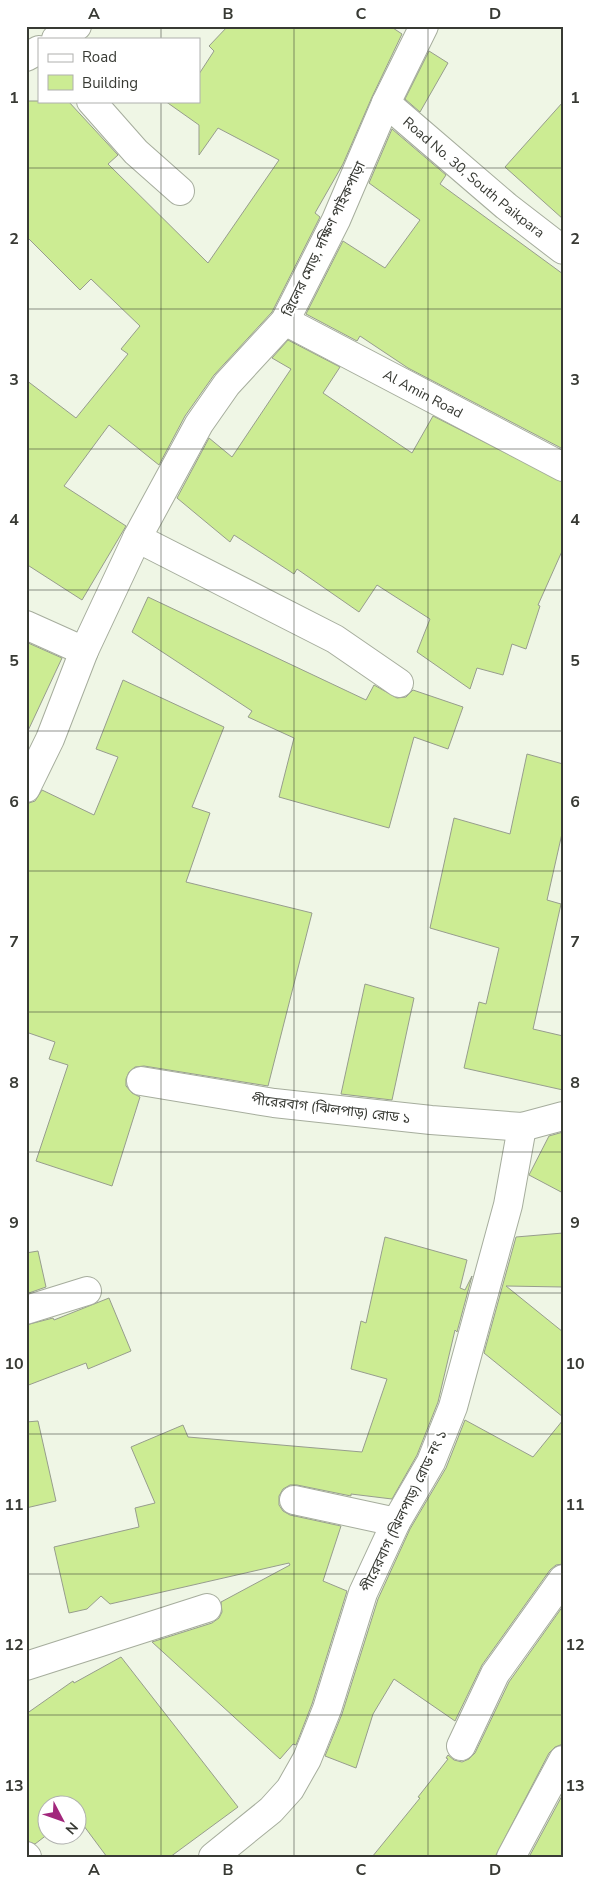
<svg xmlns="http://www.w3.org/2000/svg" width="589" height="1883" font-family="'Nunito Sans','Noto Sans Bengali',sans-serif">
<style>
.building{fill:#ccec93;stroke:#979d8d}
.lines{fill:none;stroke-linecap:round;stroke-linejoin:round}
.street-casing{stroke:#a6ad9d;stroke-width:30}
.street{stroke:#fff;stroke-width:28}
.grid{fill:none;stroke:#383a34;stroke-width:1;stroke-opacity:0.55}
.labels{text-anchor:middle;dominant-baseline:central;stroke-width:4;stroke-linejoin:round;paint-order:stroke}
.street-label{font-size:14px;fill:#383a34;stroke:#fff}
.neatline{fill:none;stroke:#383a34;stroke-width:2}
.grid-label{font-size:16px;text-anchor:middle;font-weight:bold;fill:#383a34}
</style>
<rect width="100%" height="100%" fill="#eff6e5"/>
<!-- building -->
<path class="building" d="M 228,26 L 390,26 L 402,34 L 372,97 L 343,164 L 315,213 L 320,217 L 272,312 L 214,375 L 185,416 L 159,465 L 109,425 L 64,486 L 126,526 L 82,600 L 26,564 L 26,380 L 76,418 L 128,354 L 121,349 L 140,326 L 91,279 L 80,290 L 26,236 L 26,101 L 68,101 L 118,155 L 108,164 L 208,263 L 279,160 L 218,128 L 199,155 L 199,125 L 165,101 L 199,101 L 199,74 L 214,51 L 209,46 Z
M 429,51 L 448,63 L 420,112 L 405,99 Z
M 563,102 L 563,219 L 505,167 Z
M 392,129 L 446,175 L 440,184 L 563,274 L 563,449 L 408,368 L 360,336 L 357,341 L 306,314 L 343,241 L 385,268 L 420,220 L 369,183 Z
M 288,340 L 340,367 L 323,393 L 412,453 L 433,416 L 563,482 L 563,549 L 538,605 L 540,606 L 526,649 L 512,644 L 503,675 L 477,668 L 470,689 L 417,652 L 430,619 L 377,585 L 359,612 L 297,569 L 294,574 L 234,535 L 230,542 L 177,498 L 209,438 L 232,457 L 291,369 L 272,358 Z
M 148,597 L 366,700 L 374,685 L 397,698 L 406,697 L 413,690 L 463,707 L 448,749 L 414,737 L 389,828 L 279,797 L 294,738 L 248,717 L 252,711 L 132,632 Z
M 26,642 L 62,658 L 26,735 Z
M 123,680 L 224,727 L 192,807 L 210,813 L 186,882 L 312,913 L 268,1086 L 144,1066 L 135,1067 L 129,1072 L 126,1079 L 126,1086 L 132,1093 L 140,1097 L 112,1186 L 36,1161 L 68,1065 L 49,1059 L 55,1042 L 26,1032 L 26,804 L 35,801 L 42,790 L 94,815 L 118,757 L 96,749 Z
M 527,754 L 563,764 L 563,829 L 547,900 L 561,904 L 533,1029 L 563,1036 L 563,1090 L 464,1068 L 479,1002 L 486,1004 L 499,948 L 430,928 L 454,818 L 510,834 Z
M 365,984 L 414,998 L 392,1100 L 341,1094 Z
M 563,1132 L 563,1193 L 529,1175 L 549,1136 Z
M 563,1233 L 563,1287 L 506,1286 L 563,1332 L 563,1417 L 484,1353 L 516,1237 Z
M 385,1237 L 467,1260 L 460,1288 L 465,1290 L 472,1276 L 457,1332 L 455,1330 L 438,1402 L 417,1455 L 392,1499 L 351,1494 L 351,1496 L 297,1485 L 290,1485 L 283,1489 L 279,1496 L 279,1505 L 283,1511 L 290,1515 L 341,1526 L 323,1581 L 347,1591 L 312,1704 L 296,1745 L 293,1744 L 280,1759 L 152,1642 L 212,1623 L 219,1618 L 222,1612 L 221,1602 L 290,1565 L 289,1563 L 110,1604 L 101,1596 L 87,1609 L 69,1613 L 54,1547 L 139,1527 L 135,1508 L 155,1503 L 131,1447 L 183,1425 L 188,1437 L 362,1452 L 387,1379 L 351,1369 L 361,1321 L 366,1323 Z
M 38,1251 L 46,1287 L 26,1294 L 26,1253 Z
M 109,1298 L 131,1351 L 88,1369 L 86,1363 L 26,1386 L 26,1325 L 53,1318 L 54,1320 Z
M 465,1420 L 533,1457 L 563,1420 L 563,1564 L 556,1565 L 550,1570 L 482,1665 L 455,1721 L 394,1679 L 373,1714 L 356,1768 L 325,1756 L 342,1714 L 378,1599 L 410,1529 L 446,1468 Z
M 38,1421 L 56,1501 L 26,1508 L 26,1422 Z
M 563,1606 L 563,1744 L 555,1747 L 549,1753 L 495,1857 L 372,1857 L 420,1798 L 418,1797 L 448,1759 L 446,1758 L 448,1755 L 454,1760 L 462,1762 L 469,1759 L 475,1753 L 509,1682 Z
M 121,1657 L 238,1807 L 170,1857 L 107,1857 L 78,1818 L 78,1806 L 48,1806 L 48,1834 L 35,1844 L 26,1841 L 26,1714 L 73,1681 L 74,1683 Z
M 563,1794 L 563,1857 L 529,1857 Z"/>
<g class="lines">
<defs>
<g id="street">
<path d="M 56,39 L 77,26"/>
<path d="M 26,57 L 39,50"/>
<path d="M 91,101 L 136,152 L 180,191"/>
<path id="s1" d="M 386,103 L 506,206 L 563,250"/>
<path id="s2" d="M 285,321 L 563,467"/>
<path d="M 137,538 L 335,639 L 399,683"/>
<path d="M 26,625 L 84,651"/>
<path d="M 26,788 L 50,739 L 84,651 L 137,538 L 199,424 L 227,384 L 285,321 L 336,220 L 386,103 L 424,26"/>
<path d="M 141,1081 L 274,1103 L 431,1120 L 522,1127 L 563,1116"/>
<path d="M 26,1310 L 87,1291"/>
<path d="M 294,1500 L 396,1522"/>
<path d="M 26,1666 L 207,1608"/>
<path d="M 461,1746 L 495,1674 L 563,1579"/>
<path d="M 26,1856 L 27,1857"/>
<path d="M 213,1857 L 271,1810 L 290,1789 L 307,1759 L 327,1709 L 363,1593 L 396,1522 L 431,1462 L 453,1407 L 508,1205 L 522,1127"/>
<path d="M 511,1857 L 563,1760"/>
</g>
</defs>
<!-- street casing -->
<use href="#street" class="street-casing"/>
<!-- street -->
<use href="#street" class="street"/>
</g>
<!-- grid -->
<path class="grid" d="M 161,26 L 161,39M 294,26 L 294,1857M 428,26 L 428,1857M 161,101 L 161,1857M 26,168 L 563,168M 26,309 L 563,309M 26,449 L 563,449M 26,590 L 563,590M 26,731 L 563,731M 26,871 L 563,871M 26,1012 L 563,1012M 26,1152 L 563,1152M 26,1293 L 563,1293M 26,1434 L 563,1434M 26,1574 L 563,1574M 26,1715 L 563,1715"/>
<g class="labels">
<!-- street labels -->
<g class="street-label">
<text stroke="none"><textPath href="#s1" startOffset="115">Road No. 30, South Paikpara</textPath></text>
<text transform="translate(324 239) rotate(-64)">গ্রিলের মোড়, দক্ষিণ পাইকপাড়া</text>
<text stroke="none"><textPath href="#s2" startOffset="156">Al Amin Road</textPath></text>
<text transform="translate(331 1109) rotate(7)">পীরেরবাগ (ঝিলপাড়) রোড ১</text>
<text transform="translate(404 1511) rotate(-64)">পীরেরবাগ (ঝিলপাড়) রোড নং ১</text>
</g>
</g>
<!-- border -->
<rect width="589" height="1883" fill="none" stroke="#ffffff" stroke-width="55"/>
<!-- legend -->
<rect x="38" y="38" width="162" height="65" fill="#ffffff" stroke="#afb0ae"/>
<rect x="48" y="54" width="25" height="8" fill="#ffffff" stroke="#afb0ae"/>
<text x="82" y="62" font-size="15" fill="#383a34">Road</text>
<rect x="48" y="75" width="25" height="15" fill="#ccec93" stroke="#afb0ae"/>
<text x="82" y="88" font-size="15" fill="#383a34">Building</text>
<!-- north arrow -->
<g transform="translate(62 1820) rotate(131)"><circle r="24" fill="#ffffff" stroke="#afb0ae"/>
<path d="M0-4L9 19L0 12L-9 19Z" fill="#a2277c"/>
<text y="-8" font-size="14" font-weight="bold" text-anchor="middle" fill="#383a34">N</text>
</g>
<rect x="28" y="28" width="534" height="1828" class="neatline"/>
<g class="grid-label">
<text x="94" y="19">A</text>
<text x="228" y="19">B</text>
<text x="361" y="19">C</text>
<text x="495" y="19">D</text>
<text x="14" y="103">1</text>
<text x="575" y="103">1</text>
<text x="14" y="244">2</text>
<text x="575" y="244">2</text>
<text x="14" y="385">3</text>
<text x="575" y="385">3</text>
<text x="14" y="525">4</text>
<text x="575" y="525">4</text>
<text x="14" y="666">5</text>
<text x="575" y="666">5</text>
<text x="14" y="807">6</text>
<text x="575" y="807">6</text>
<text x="14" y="947">7</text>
<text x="575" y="947">7</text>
<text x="14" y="1088">8</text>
<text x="575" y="1088">8</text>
<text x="14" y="1228">9</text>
<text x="575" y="1228">9</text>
<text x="14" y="1369">10</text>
<text x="575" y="1369">10</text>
<text x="14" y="1510">11</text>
<text x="575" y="1510">11</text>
<text x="14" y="1650">12</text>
<text x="575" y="1650">12</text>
<text x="14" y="1791">13</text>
<text x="575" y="1791">13</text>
<text x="94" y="1875">A</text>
<text x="228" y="1875">B</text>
<text x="361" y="1875">C</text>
<text x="495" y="1875">D</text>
</g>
</svg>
